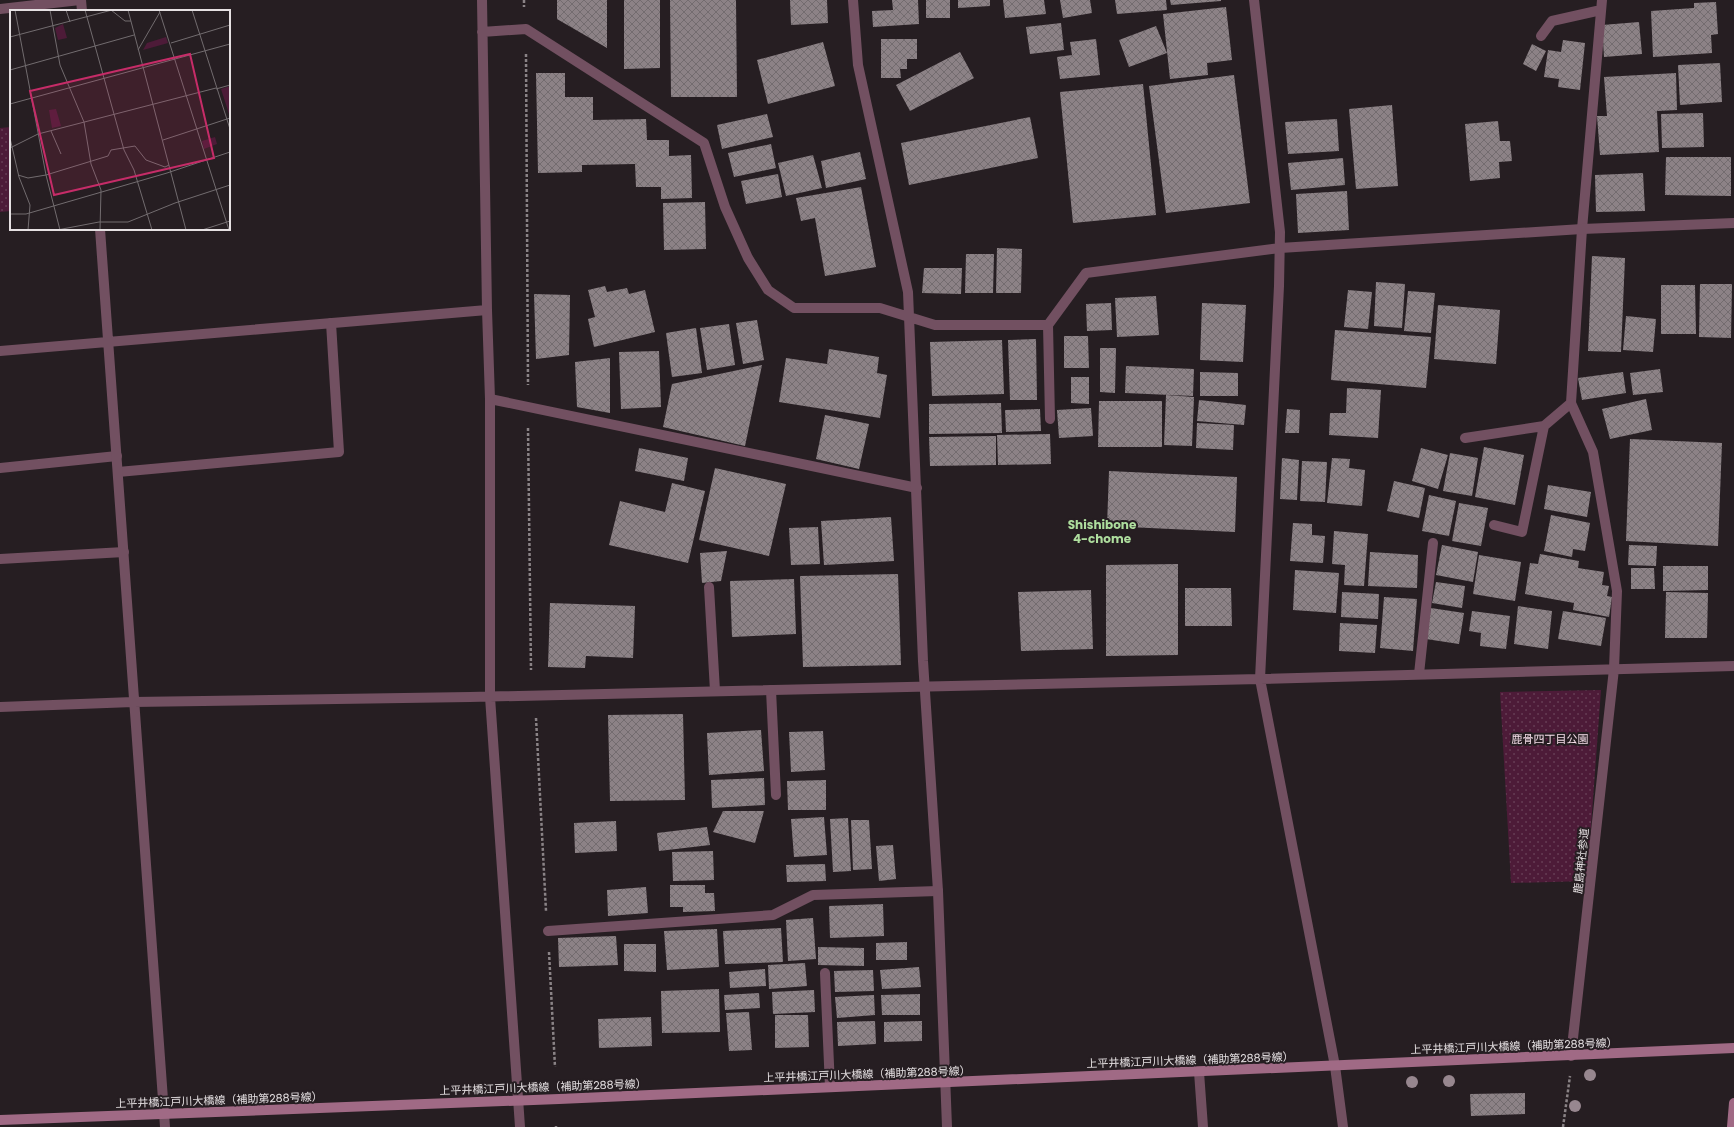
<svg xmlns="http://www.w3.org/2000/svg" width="1734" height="1127" font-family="Poppins,'Noto Sans JP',sans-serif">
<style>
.park{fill:url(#park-dots)}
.building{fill:url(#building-cross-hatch)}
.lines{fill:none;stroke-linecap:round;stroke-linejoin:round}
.path{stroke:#8a8386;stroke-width:2.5;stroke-dasharray:3 2;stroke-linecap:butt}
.lane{stroke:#725061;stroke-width:10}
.street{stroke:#725061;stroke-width:10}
.secondary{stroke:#a06a85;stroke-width:10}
.tree{fill:#97878f}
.labels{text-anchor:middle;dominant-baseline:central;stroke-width:4;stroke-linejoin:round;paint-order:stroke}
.park-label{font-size:11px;fill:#f4dde8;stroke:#261e22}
.street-label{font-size:11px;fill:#e5e0e2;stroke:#261e22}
.neighbourhood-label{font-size:12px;font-weight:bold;fill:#aede9e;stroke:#261e22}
.inset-road{fill:none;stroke:#726c6f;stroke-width:1}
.view{fill:#c62c68;fill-opacity:0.15;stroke:#c62c68;stroke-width:2}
.inset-edge{fill:none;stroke:#e5e0e2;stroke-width:2}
</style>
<defs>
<pattern id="park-dots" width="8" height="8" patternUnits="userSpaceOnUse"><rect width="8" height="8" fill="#4d1b38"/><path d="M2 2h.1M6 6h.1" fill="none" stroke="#663c54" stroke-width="1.8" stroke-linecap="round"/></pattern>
<pattern id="building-cross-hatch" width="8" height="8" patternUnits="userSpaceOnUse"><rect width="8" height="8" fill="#8c8286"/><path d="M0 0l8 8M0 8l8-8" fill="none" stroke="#736c6f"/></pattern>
</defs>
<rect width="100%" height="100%" fill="#261e22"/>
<!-- park -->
<path class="park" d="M 11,127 L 11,211 L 0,212 L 0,128 Z
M 1601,690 L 1587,881 L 1511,883 L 1500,692 Z"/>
<!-- building -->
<path class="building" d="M 557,0 L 607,0 L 607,48 L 557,19 Z
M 624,0 L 660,0 L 660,68 L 624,69 Z
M 670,0 L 736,0 L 737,97 L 671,97 Z
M 790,0 L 827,0 L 828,23 L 791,25 Z
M 892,0 L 918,0 L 919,24 L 873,27 L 872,11 L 893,10 Z
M 926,0 L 950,0 L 950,18 L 926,18 Z
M 958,0 L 990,0 L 990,6 L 958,8 Z
M 1003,0 L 1044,0 L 1046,14 L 1005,18 Z
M 1060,0 L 1090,0 L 1092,13 L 1063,18 Z
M 1115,0 L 1166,0 L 1167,10 L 1117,14 Z
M 1170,0 L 1221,0 L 1221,1 L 1171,5 Z
M 1716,2 L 1718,34 L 1711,35 L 1712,53 L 1653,57 L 1651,11 L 1694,8 L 1694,3 Z
M 1226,7 L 1232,60 L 1207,63 L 1208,75 L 1170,79 L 1163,14 Z
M 1639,22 L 1642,54 L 1604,57 L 1602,25 Z
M 1061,23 L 1064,50 L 1030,54 L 1026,27 Z
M 1156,26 L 1167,53 L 1129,67 L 1119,40 Z
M 881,39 L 917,39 L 917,59 L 907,59 L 907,69 L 900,69 L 901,78 L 881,78 Z
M 1096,39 L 1100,75 L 1060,79 L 1057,57 L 1072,55 L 1070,42 Z
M 1563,40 L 1585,43 L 1580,90 L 1558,87 L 1559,79 L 1544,77 L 1548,50 L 1561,52 Z
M 823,42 L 835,86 L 768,104 L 757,60 Z
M 1532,44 L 1546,51 L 1536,71 L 1523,64 Z
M 960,52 L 974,78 L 910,111 L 896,85 Z
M 1720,63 L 1722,102 L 1680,105 L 1678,65 Z
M 536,73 L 565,73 L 565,97 L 593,97 L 593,120 L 646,119 L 647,140 L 669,140 L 669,156 L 691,155 L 692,198 L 661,199 L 661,187 L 636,187 L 635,164 L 582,165 L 582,172 L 538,173 Z
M 1676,73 L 1677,110 L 1657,111 L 1659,152 L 1600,155 L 1597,116 L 1607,116 L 1604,77 Z
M 1234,75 L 1250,203 L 1166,213 L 1149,86 Z
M 1143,84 L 1156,215 L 1073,223 L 1060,92 Z
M 1392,105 L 1398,186 L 1356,189 L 1349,109 Z
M 1703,113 L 1704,147 L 1662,148 L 1661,114 Z
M 767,114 L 773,137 L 722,149 L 717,125 Z
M 1030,117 L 1038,158 L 909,185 L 901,143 Z
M 1337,119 L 1339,151 L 1288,154 L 1285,122 Z
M 1498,121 L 1500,141 L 1510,141 L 1512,161 L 1499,162 L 1500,178 L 1470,181 L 1465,124 Z
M 771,144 L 776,168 L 734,177 L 728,153 Z
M 860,152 L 866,179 L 826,188 L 821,161 Z
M 813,155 L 822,188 L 786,196 L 778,163 Z
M 1666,157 L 1731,157 L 1731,196 L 1665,195 Z
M 1343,158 L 1345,185 L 1291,190 L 1288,163 Z
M 1643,173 L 1645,211 L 1596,212 L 1595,175 Z
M 778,174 L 782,197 L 746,204 L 741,181 Z
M 861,187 L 876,267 L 825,276 L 815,218 L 801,221 L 796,198 Z
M 1347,191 L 1349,230 L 1298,233 L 1296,194 Z
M 705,202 L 706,249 L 664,250 L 663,203 Z
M 997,248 L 1022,249 L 1021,293 L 996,293 Z
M 966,254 L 994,254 L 993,293 L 965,293 Z
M 1592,256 L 1625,258 L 1621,352 L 1588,351 Z
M 924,268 L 962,268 L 961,294 L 922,293 Z
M 1376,282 L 1405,284 L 1402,328 L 1374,326 Z
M 1700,284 L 1732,284 L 1731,338 L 1699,337 Z
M 1661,285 L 1695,285 L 1696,334 L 1661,334 Z
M 605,286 L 607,292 L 627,288 L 629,294 L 645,290 L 655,332 L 594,347 L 588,319 L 595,317 L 588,290 Z
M 1348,290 L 1372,292 L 1368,329 L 1344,327 Z
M 1408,291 L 1435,293 L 1431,333 L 1404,331 Z
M 534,294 L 570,295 L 569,355 L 536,359 Z
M 1156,296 L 1159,335 L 1117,337 L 1115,298 Z
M 1111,303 L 1112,330 L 1087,331 L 1086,304 Z
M 1202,303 L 1246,305 L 1243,362 L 1200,360 Z
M 1438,305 L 1500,310 L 1496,364 L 1434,359 Z
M 1626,316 L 1656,319 L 1653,352 L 1623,350 Z
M 757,320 L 764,360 L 743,364 L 736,323 Z
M 729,324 L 735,365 L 707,370 L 700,328 Z
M 696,328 L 702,373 L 672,377 L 666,333 Z
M 1335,330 L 1431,337 L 1426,388 L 1331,380 Z
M 1064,336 L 1088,336 L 1089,368 L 1064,368 Z
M 1036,339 L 1037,400 L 1010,400 L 1008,340 Z
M 1002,340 L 1004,394 L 932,396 L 930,342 Z
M 1100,348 L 1116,348 L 1115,393 L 1100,392 Z
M 829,349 L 879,357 L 877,373 L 887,375 L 880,418 L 779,402 L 786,358 L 827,364 Z
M 659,351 L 661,407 L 621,409 L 619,352 Z
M 610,358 L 610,413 L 577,407 L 575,362 Z
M 762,365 L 745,446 L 663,427 L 672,384 Z
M 1126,366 L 1194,369 L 1193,396 L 1125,393 Z
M 1660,369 L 1663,392 L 1633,395 L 1630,373 Z
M 1200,372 L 1238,373 L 1238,396 L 1200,396 Z
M 1623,372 L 1626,393 L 1582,400 L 1578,378 Z
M 1071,377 L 1089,377 L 1089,404 L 1071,403 Z
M 1347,388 L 1381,390 L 1378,438 L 1329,435 L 1330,413 L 1346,413 Z
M 1166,395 L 1194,397 L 1192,446 L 1164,445 Z
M 1646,399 L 1652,430 L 1610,439 L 1602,409 Z
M 1199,400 L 1246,405 L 1244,425 L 1197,421 Z
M 1099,401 L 1162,401 L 1162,447 L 1098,447 Z
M 1001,403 L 1002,433 L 929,434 L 929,404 Z
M 1091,408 L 1093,436 L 1059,438 L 1057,410 Z
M 1040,409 L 1041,431 L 1006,432 L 1005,410 Z
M 1287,409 L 1300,410 L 1299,433 L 1285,433 Z
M 825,415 L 869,424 L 859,469 L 816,459 Z
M 1197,423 L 1234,425 L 1233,450 L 1196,448 Z
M 1050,434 L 1051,464 L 998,465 L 997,435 Z
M 996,436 L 996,465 L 930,466 L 929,437 Z
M 1630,439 L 1722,443 L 1718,546 L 1626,541 Z
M 1484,447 L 1524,455 L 1515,505 L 1475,497 Z
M 639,448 L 688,458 L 684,481 L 635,471 Z
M 1421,448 L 1448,455 L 1438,489 L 1412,481 Z
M 1450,453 L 1478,458 L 1472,496 L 1443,491 Z
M 1282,458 L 1299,460 L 1297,500 L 1280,499 Z
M 1332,458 L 1350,459 L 1349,468 L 1365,470 L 1362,506 L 1327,503 Z
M 1302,461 L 1327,462 L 1325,502 L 1300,501 Z
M 715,468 L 786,484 L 769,556 L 699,540 Z
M 1109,471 L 1237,477 L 1235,532 L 1107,526 Z
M 1394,481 L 1425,488 L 1419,518 L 1387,511 Z
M 672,483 L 705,491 L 688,563 L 609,545 L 620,501 L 665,512 Z
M 1548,485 L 1591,492 L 1587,517 L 1544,509 Z
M 1429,495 L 1456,501 L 1449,536 L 1422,531 Z
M 1459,503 L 1488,508 L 1481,546 L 1452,541 Z
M 1551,515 L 1590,523 L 1585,551 L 1573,549 L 1572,557 L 1544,551 Z
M 891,517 L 894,561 L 824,565 L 821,521 Z
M 1293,523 L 1312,524 L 1312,535 L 1325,536 L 1323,563 L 1290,561 Z
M 818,527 L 820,564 L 791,565 L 789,528 Z
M 1334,531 L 1368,534 L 1364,586 L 1344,585 L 1345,565 L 1332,564 Z
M 1442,545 L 1478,552 L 1473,582 L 1436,575 Z
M 1629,545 L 1657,546 L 1656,566 L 1628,565 Z
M 727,551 L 721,581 L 702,583 L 700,553 Z
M 1370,552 L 1418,555 L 1417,588 L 1368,586 Z
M 1540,554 L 1579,561 L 1578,568 L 1604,572 L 1602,585 L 1609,586 L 1607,596 L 1612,597 L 1609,617 L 1573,610 L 1574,603 L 1525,594 L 1530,563 L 1538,564 Z
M 1479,555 L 1521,562 L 1515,601 L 1473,594 Z
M 1178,564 L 1178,655 L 1106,656 L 1106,565 Z
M 1663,566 L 1708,566 L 1708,590 L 1663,591 Z
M 1631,568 L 1654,568 L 1655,589 L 1631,589 Z
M 1295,570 L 1339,573 L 1336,613 L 1293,610 Z
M 898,574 L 901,665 L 803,667 L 800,576 Z
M 794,579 L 796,634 L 732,637 L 730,581 Z
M 1436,582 L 1465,586 L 1462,608 L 1432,603 Z
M 1185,588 L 1231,588 L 1232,626 L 1185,626 Z
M 1091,590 L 1093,649 L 1021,651 L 1018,592 Z
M 1342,592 L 1379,594 L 1378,619 L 1341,617 Z
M 1666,592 L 1708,593 L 1707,638 L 1665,638 Z
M 1384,597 L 1417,599 L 1413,651 L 1380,648 Z
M 550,603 L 635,606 L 633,658 L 586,656 L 585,668 L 548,667 Z
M 1518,606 L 1552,611 L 1548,649 L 1514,644 Z
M 1431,608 L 1464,613 L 1459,644 L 1426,639 Z
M 1472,611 L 1510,616 L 1506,649 L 1480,646 L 1481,633 L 1469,631 Z
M 1563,611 L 1606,618 L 1601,646 L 1558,639 Z
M 1340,623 L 1377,625 L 1375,653 L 1339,651 Z
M 683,714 L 685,800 L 610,801 L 608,715 Z
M 761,730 L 764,771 L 709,775 L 707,733 Z
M 823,731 L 825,770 L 791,772 L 789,732 Z
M 764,778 L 765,805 L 712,808 L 711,780 Z
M 826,780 L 826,810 L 788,810 L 787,781 Z
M 723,811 L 764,811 L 755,843 L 713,832 Z
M 824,817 L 827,855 L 794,857 L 791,819 Z
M 848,818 L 851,871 L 833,872 L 830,819 Z
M 851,820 L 869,820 L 872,869 L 853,870 Z
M 616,821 L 617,851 L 575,853 L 574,823 Z
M 707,827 L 710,845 L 659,851 L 657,833 Z
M 893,845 L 896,879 L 879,881 L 876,846 Z
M 713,851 L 714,880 L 673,881 L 672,852 Z
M 825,864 L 826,881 L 787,882 L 786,865 Z
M 670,885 L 705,885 L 705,893 L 714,893 L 715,911 L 683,912 L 683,907 L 670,907 Z
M 646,887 L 648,913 L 608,916 L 607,890 Z
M 883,904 L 884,936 L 830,938 L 829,906 Z
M 813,918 L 816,959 L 788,961 L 786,920 Z
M 781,928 L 783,962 L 725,964 L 723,931 Z
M 717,929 L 719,967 L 667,970 L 664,931 Z
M 616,936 L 618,965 L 559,967 L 558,938 Z
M 907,942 L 907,960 L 876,960 L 876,943 Z
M 624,944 L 656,944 L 656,972 L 624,971 Z
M 818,947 L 864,948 L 864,966 L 818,965 Z
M 805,963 L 807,986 L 769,989 L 768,965 Z
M 919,967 L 921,987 L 882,989 L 880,970 Z
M 765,969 L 766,986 L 730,988 L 729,972 Z
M 873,970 L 874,991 L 835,992 L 834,971 Z
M 719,989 L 720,1032 L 662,1033 L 661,991 Z
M 814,990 L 815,1012 L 773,1014 L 772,992 Z
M 759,993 L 760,1008 L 725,1010 L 724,995 Z
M 920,994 L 920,1015 L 882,1015 L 881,995 Z
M 874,995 L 875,1015 L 837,1018 L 835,997 Z
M 749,1012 L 752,1050 L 729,1051 L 726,1013 Z
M 775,1015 L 808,1015 L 809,1047 L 775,1048 Z
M 651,1017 L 652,1046 L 599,1048 L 598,1019 Z
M 875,1021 L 876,1044 L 838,1046 L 837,1022 Z
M 922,1021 L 922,1041 L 884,1042 L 884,1022 Z
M 1525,1093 L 1525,1114 L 1471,1116 L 1470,1094 Z"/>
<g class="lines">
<!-- path -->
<path class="path" d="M 524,0 L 524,7
M 526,54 L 528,385
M 528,428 L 531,670
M 536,718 L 546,911
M 549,952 L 555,1067
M 556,1126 L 556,1127
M 1563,1127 L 1570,1076"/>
<!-- lane -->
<path class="lane" d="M 1541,36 L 1552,21 L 1601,10
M 1048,325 L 1050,419
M 490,399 L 917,488
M 1465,438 L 1544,426 L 1571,403 L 1582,229 L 1602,0
M 0,468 L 117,456
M 118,472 L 339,452 L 331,323
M 1494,525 L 1522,532 L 1544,426
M 0,559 L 124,552
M 709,587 L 715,691
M 1419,674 L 1433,543
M 771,690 L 776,795
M 548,931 L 773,915 L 813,895 L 938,891
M 825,973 L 830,1087
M 1199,1072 L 1203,1127"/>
<!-- street -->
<path class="street" d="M 81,0 L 82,11
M 482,0 L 487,310 L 490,399 L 490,697 L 520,1127
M 853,0 L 858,65 L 908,292 L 923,661 L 938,891 L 947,1127
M 1254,0 L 1280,232 L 1279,286 L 1260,679 L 1335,1066 L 1343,1127
M 0,9 L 80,0
M 482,32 L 526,29 L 704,143 L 725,207 L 748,258 L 768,290 L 794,308 L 880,308 L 935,325 L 1048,325 L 1086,273 L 1280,248 L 1582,229 L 1734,223
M 100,229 L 165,1127
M 0,351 L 487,310
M 1571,403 L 1593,452 L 1617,591 L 1614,669 L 1571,1056
M 0,707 L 133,702 L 470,697 L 1260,679 L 1734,666"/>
<!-- secondary -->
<path class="secondary" d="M 0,1120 L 559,1099 L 1734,1048
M 1732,1127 L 1734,1103"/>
</g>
<!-- trees -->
<g class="tree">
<circle cx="1590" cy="1075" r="6"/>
<circle cx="1449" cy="1081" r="6"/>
<circle cx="1412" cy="1082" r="6"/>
<circle cx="1575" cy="1106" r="6"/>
</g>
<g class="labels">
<!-- park labels -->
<g class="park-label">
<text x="1550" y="739">鹿骨四丁目公園</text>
</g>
<!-- street labels -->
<g class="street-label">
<text transform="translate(1581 861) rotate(-84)">鹿島神社参道</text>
<text transform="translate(1514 1046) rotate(-2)">上平井橋江戸川大橋線（補助第288号線）</text>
<text transform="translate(1190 1060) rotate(-2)">上平井橋江戸川大橋線（補助第288号線）</text>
<text transform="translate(867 1074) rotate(-2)">上平井橋江戸川大橋線（補助第288号線）</text>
<text transform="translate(543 1087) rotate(-2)">上平井橋江戸川大橋線（補助第288号線）</text>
<text transform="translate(219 1100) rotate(-2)">上平井橋江戸川大橋線（補助第288号線）</text>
</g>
<!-- neighbourhood labels -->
<g class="neighbourhood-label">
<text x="1102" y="524">Shishibone<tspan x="1102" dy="14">4-chome</tspan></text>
</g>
</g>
<!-- overview -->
<g transform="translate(10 10)">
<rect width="220" height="220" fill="#261e22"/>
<path d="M 53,14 L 57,28 L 48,30 L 45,18 ZM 156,27 L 158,33 L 133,40 L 137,33 ZM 220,76 L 220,107 L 211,79 ZM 46,99 L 51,116 L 42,118 L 39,100 ZM 205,127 L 207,134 L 194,139 L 192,131 Z" fill="#4d1b38"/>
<path class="inset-road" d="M 5,0 L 36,165 L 50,220M 40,0 L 50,55 L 74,112 L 81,154 L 91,180 L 90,220M 56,0 L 60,12M 75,0 L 114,140 L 124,160 L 142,220M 101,0 L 115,11 L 121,11M 118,0 L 176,220M 149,0 L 219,220M 182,0 L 220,119M 0,27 L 102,0M 161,33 L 220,15M 128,40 L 150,2M 0,60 L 124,25M 206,79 L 220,75M 0,94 L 220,34M 41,121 L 51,144M 0,128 L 9,167 L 20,195 L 18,220M 153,130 L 220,108M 0,138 L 28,124 L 206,78M 8,165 L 18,168 L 36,165 L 98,146 L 101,140 L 125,136 L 136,150 L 155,157 L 159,155M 0,204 L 16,204 L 157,163 L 220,142M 47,220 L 89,212 L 118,212 L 165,193 L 220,175M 192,220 L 220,211"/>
<path class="view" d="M 180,44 L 204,148 L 44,185 L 20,81 Z"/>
<rect width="220" height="220" class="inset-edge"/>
</g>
</svg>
